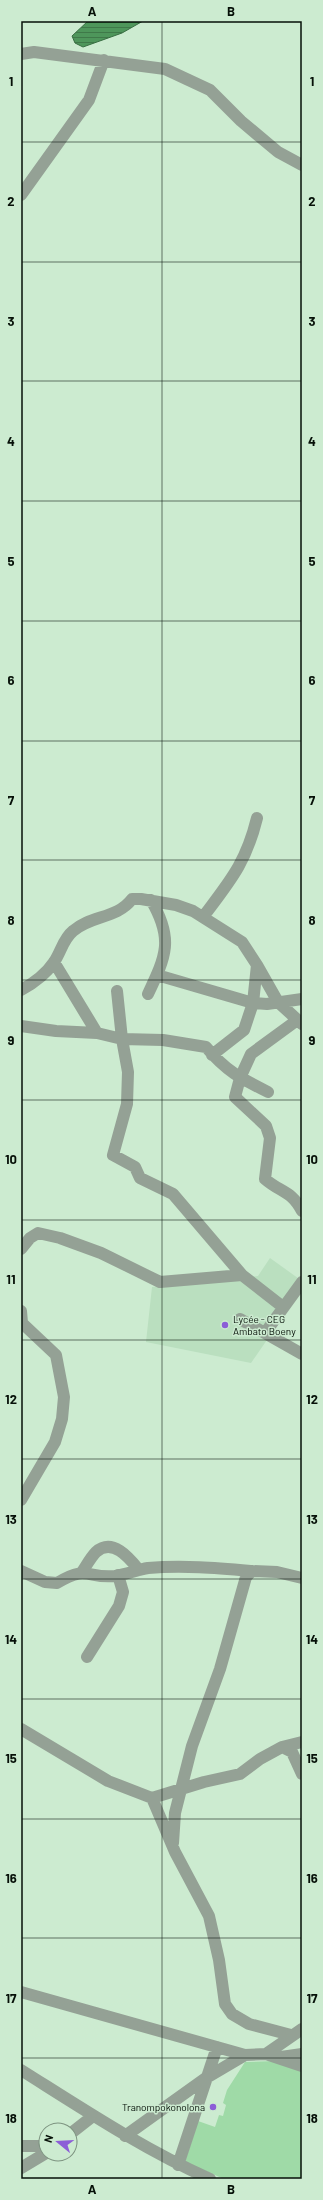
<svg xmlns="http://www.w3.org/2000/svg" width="323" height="2200" font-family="Barlow,sans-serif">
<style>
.built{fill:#badfbf}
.park{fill:#9fdaa7}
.water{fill:url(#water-rules);stroke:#386e42}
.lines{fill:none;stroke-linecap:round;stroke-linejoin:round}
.minor{stroke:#94a195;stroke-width:12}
.grid{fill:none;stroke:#061008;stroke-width:1;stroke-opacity:0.55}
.poi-dot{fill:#8c5ed7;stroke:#ccebd0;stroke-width:1.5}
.labels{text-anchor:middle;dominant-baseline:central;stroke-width:3;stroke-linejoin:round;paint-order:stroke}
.poi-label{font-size:10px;fill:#061008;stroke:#ccebd0;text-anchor:start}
.neatline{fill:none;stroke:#061008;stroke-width:1.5}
.grid-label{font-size:13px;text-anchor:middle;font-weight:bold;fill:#061008}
</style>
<defs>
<pattern id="water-rules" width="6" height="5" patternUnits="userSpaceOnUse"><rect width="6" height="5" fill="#4e965b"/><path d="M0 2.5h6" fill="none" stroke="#3f7949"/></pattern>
</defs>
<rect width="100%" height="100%" fill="#ccebd0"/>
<!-- built -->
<path class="built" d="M 270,1258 L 302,1281 L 302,1289 L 251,1363 L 146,1342 L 152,1287 L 258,1276 Z"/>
<!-- park -->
<path class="park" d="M 276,2061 L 302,2071 L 302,2179 L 224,2179 L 185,2162 L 198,2121 L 215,2127 L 219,2115 L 223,2116 L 226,2105 L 223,2103 L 227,2090 L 245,2062 Z"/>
<!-- water -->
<path class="water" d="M 88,21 L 143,21 L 122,33 L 83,47 L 75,43 L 72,36 Z"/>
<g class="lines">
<!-- minor -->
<path class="minor" d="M 21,54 L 34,52 L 165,69 L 210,90 L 241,121 L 278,152 L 302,165
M 21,195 L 89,100 L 104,60
M 203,917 C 230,881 246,863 257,818
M 54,962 L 97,1033 L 122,1039 L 128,1072 L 127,1104 L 113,1155 L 135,1167 L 140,1178 L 173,1194 L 242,1275
M 157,975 L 253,1003 L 257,965 L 278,1002 L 302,1024
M 21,990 C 34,983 46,974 54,962 C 61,952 63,939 73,931 C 91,915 117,919 132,899 L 141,899 L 176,905 L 193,911 L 242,942 L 257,965
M 117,991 L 122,1039 L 163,1040 L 206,1047 C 226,1071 240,1078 268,1092
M 148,994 C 166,956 174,939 151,900
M 296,1021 L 251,1054 L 240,1078 L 235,1097 L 266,1126 L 270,1138 L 265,1179 C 281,1193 291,1190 302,1211
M 21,1026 L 56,1031 L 97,1033
M 212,1055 L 244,1030 L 253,1003 L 267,1004 L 302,999
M 21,1249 L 30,1238 L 38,1233 L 60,1238 L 101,1253 L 160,1282 L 242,1275 L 283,1307
M 21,1311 L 22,1323 L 56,1355 L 64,1397 L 62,1419 L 55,1442 L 21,1500
M 240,1319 L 302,1354
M 265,1333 L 302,1282
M 21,1571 L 45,1582 L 57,1583 C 88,1564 87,1579 115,1576 C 127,1574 137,1570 148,1568 C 183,1565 217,1568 252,1571
M 82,1572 C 86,1566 91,1557 96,1552 C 113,1537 130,1559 139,1570
M 87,1657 L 119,1606 L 123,1592 L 118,1575
M 21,1729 L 108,1781 L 152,1798 L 175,1852 L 209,1916 L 219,1960 L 225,2004 L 232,2014 L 249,2024 L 291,2035
M 282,1747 L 292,1752 L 302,1774
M 152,1798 L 204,1782 L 240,1774 L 260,1759 L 282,1747 L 302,1742
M 173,1843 L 175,1813 L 192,1746 L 220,1669 L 246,1577 L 252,1571 L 277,1572 L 302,1578
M 21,1992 L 245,2055 L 266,2054 L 302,2066
M 266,2054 L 302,2029
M 281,2057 L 302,2054
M 21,2070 C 83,2109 143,2149 210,2179
M 70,2134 L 93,2116
M 125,2136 L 206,2078 L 245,2055
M 21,2146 L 46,2146
M 178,2165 L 217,2047
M 21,2168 L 46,2153"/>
</g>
<!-- grid -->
<path class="grid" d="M 162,21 L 162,2179M 21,142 L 302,142M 21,262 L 302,262M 21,381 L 302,381M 21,501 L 302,501M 21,621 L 302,621M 21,741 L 302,741M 21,860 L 302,860M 21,980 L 302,980M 21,1100 L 302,1100M 21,1220 L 302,1220M 21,1340 L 302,1340M 21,1459 L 302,1459M 21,1579 L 302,1579M 21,1699 L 302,1699M 21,1819 L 302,1819M 21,1938 L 302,1938M 21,2058 L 302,2058"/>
<!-- markers -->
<g class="poi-dot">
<circle cx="225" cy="1325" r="4"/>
<circle cx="213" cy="2107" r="4"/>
</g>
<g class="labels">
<!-- poi labels -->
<g class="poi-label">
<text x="233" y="1319">Lycée - CEG<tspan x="233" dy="12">Ambato Boeny</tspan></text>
<text x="205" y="2107" text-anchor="end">Tranompokonolona</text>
</g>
</g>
<!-- border -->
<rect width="323" height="2200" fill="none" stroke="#ccebd0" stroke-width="44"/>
<!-- north arrow -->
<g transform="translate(58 2142) rotate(288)"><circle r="19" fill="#ccebd0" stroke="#7d9380"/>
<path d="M0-3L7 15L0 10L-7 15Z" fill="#8c5ed7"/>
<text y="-6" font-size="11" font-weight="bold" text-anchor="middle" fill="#061008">N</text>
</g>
<rect x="22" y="22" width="279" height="2156" class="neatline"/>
<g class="grid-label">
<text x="92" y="16">A</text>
<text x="231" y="16">B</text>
<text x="11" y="86">1</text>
<text x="312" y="86">1</text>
<text x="11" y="206">2</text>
<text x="312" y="206">2</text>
<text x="11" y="326">3</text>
<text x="312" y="326">3</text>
<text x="11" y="446">4</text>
<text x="312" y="446">4</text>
<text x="11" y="566">5</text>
<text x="312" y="566">5</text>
<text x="11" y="685">6</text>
<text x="312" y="685">6</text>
<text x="11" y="805">7</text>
<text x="312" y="805">7</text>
<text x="11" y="925">8</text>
<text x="312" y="925">8</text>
<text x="11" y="1045">9</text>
<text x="312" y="1045">9</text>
<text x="11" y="1164">10</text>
<text x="312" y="1164">10</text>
<text x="11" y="1284">11</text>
<text x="312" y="1284">11</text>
<text x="11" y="1404">12</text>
<text x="312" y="1404">12</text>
<text x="11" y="1524">13</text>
<text x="312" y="1524">13</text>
<text x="11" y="1644">14</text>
<text x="312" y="1644">14</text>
<text x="11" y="1763">15</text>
<text x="312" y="1763">15</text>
<text x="11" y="1883">16</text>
<text x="312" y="1883">16</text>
<text x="11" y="2003">17</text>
<text x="312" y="2003">17</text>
<text x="11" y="2123">18</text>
<text x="312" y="2123">18</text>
<text x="92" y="2194">A</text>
<text x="231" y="2194">B</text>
</g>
</svg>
